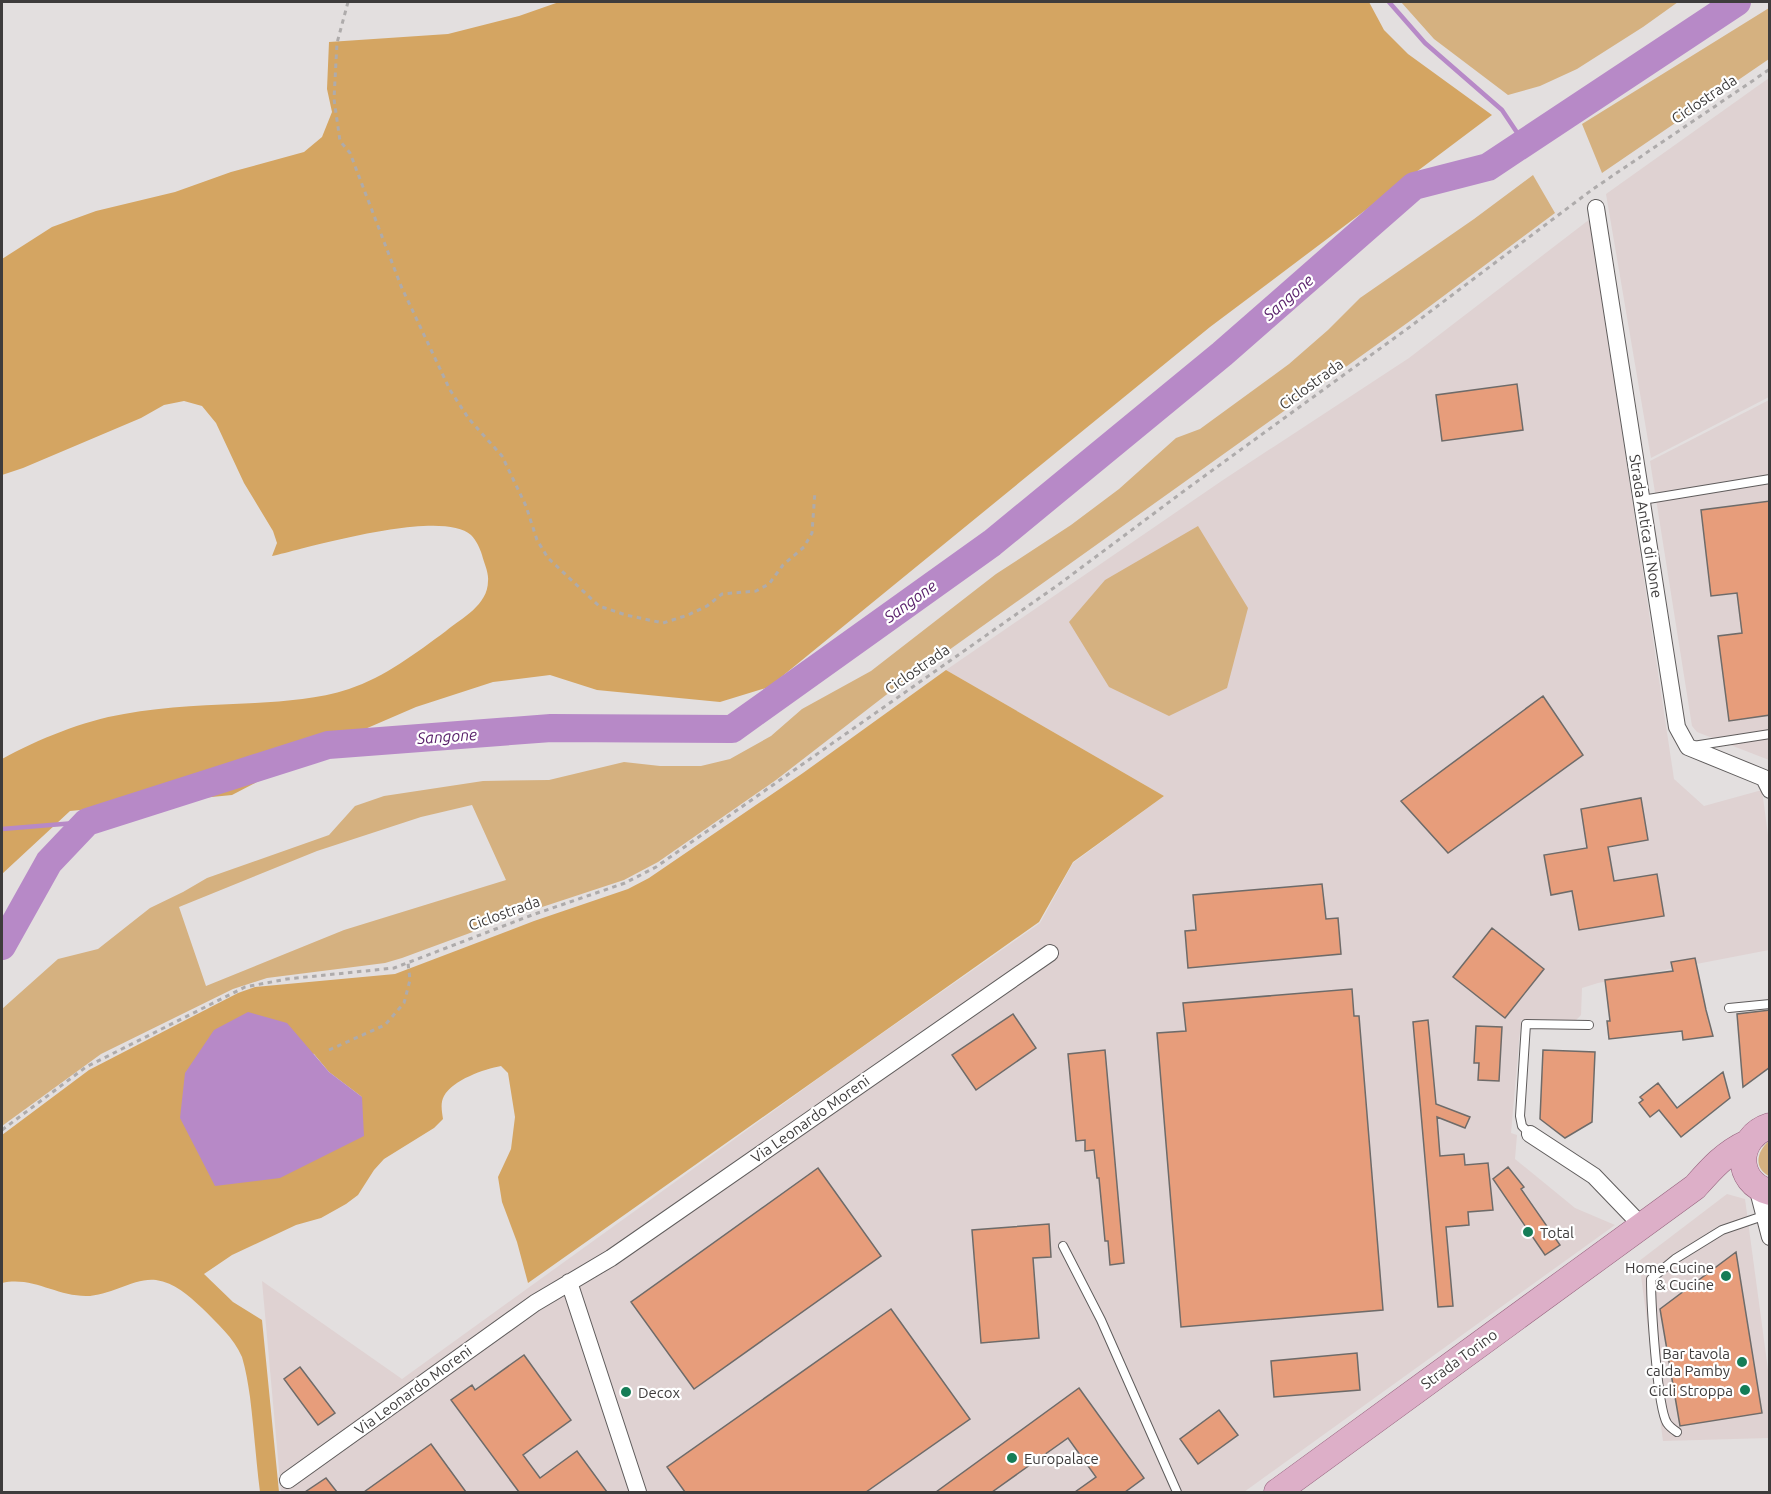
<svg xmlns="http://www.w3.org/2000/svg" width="1771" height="1494" font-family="Ubuntu,sans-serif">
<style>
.built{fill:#dfd2d2}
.green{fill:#d5b180;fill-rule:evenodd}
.forest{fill:#d4a562;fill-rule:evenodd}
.water{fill:#b789c7}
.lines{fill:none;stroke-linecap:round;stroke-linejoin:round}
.stream{stroke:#b789c7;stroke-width:4.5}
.river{stroke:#b789c7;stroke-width:28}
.building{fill:#e79d7b;stroke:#6e6b69;stroke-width:1.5}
.service-casing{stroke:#5f5c5c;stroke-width:10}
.minor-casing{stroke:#5f5c5c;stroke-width:18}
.primary-casing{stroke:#96647f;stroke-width:27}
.path{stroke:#aeabab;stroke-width:3;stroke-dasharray:4.5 4.5;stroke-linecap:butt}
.service{stroke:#fff;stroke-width:8}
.minor{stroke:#fff;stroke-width:16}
.primary{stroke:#ddafc8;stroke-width:26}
.poi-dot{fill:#157d57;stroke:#fff;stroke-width:2}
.labels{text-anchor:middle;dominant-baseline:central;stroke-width:4.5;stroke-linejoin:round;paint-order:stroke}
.street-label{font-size:15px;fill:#3e3c3c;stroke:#fff}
.poi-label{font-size:15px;fill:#3e3c3c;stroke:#fff;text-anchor:start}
.water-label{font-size:16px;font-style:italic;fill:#5a226c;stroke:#fff}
</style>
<rect width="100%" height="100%" fill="#e3dfdf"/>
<!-- built -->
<path class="built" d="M 1769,78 L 1769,397 L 1651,458 L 1606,194 Z
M 1590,219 L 1674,779 L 1704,806 L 1762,790 L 1770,850 L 1769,950 L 1598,983 L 1582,988 L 1581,1015 L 1574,1022 L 1521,1020 L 1511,1133 L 1517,1135 L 1515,1159 L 1575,1208 L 1615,1225 L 1244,1492 L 281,1492 L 262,1281 L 402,1379 L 837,1065 L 1040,923 L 1073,863 L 1164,796 L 946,670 L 1223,480 L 1409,358 Z
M 1769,400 L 1769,760 L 1697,732 L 1692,726 L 1650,461 Z
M 1727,1194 L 1745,1199 L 1769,1377 L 1769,1438 L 1663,1441 L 1639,1261 Z"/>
<!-- green -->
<path class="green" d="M 1401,2 L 1678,2 L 1643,27 L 1577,69 L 1540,86 L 1508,95 L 1434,39 Z
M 1769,8 L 1769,59 L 1602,173 L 1582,124 Z
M 1533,175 L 1555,213 L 1410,321 L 886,695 L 776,780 L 658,862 L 624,880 L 530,911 L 402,958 L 385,963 L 267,978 L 233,989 L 101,1054 L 2,1126 L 2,1009 L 58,959 L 98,949 L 150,908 L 183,892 L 207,878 L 329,835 L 355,806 L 384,796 L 483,781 L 549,780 L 624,762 L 660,766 L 701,766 L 730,759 L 771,736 L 802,709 L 871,671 L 996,574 L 1071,525 L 1119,489 L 1176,438 L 1200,429 L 1289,364 L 1328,330 L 1360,298 L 1474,219 ZM 472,805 L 506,880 L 344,930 L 206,986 L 179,907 L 317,851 L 421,817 Z
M 1198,526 L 1248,608 L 1227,688 L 1169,716 L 1109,687 L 1069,622 L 1105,580 Z
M 1769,1141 L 1769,1176 C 1753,1168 1757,1151 1769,1141 Z"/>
<!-- forest -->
<path class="forest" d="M 559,2 L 1369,2 L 1384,30 L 1408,54 L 1492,115 L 1210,327 L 769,687 L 720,702 L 597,690 L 550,675 L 493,682 L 416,707 L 328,745 L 232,795 L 70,811 L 2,874 L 2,759 C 39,739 82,721 124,714 C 167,706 212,705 255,703 C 287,701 318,699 349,689 C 385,677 416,653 446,631 C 462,618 488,605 488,581 C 489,573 484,563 482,555 C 480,548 476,540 471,535 C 442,508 310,547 272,556 L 277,543 L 273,531 L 244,483 L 216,423 L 202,406 L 184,401 L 164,405 L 141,418 L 23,468 L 2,475 L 2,259 L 52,227 L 96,211 L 175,192 L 231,172 L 304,152 L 322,137 L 332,112 L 327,89 L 329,42 L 448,34 L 519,16 Z
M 946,670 L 1164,796 L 1073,862 L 1039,922 L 528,1283 L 517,1242 L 502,1202 L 498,1177 L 511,1149 L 515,1117 L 508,1073 L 501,1066 C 484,1069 453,1080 444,1096 C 440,1103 442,1112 443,1119 L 434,1128 L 384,1159 L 374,1170 L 358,1195 L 346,1204 L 321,1218 L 296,1225 L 232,1255 L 204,1274 L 233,1302 L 262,1320 L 279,1492 L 260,1492 C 256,1461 254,1429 250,1397 C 248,1384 246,1370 242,1357 C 234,1338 216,1322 202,1308 C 188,1295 175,1283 156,1280 C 135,1277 110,1296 86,1296 C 56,1296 32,1276 2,1283 L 2,1135 L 89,1070 L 238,993 L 255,987 L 395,974 L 534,921 L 628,889 L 649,878 L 803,773 ZM 214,1030 L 314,1054 L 329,1072 L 362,1097 Z"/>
<!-- water -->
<path class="water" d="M 248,1012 L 287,1023 L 329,1072 L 362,1097 L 364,1136 L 280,1178 L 215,1186 L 180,1118 L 185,1073 L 214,1030 Z"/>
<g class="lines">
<!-- stream -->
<path class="stream" d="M 1389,2 L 1425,43 L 1502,110 L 1524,143
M 2,829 L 87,822"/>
<!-- river -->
<path class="river" d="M 2,946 L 49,862 L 87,822 L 328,745 L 551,728 L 732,729 L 992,543 L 1222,354 L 1414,186 L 1488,167 L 1737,2"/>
</g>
<!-- building -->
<path class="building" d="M 1517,384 L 1523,430 L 1442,441 L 1436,395 Z
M 1770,501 L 1770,715 L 1729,721 L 1718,636 L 1742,633 L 1737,593 L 1711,596 L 1701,510 Z
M 1543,696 L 1583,755 L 1448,853 L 1401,801 Z
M 1641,798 L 1648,840 L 1608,847 L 1614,881 L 1657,874 L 1664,916 L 1579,930 L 1572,891 L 1551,895 L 1544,855 L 1587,848 L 1581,809 Z
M 1322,884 L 1326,919 L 1338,918 L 1341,954 L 1188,968 L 1185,931 L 1196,930 L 1193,895 Z
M 1492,928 L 1544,969 L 1505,1018 L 1453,977 Z
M 1695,958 L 1706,1010 L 1713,1036 L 1683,1040 L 1682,1031 L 1609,1039 L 1607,1021 L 1610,1021 L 1605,980 L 1673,971 L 1671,962 Z
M 1352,989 L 1354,1016 L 1359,1016 L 1383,1310 L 1181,1327 L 1157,1033 L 1186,1031 L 1183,1003 Z
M 1770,1010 L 1770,1067 L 1743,1087 L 1737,1014 Z
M 1013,1014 L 1036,1048 L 976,1090 L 952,1055 Z
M 1428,1020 L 1436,1104 L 1470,1117 L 1465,1128 L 1437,1117 L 1440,1156 L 1464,1154 L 1465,1165 L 1488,1163 L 1493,1210 L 1468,1212 L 1469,1225 L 1446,1227 L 1453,1306 L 1438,1307 L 1413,1022 Z
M 1476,1026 L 1502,1027 L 1499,1081 L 1478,1080 L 1479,1063 L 1474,1063 Z
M 1105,1050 L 1124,1263 L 1110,1265 L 1108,1241 L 1105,1241 L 1099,1178 L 1097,1178 L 1094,1150 L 1085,1151 L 1085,1140 L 1076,1141 L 1068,1054 Z
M 1543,1050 L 1595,1052 L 1592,1122 L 1565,1138 L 1540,1119 Z
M 1723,1072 L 1730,1098 L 1681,1137 L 1659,1110 L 1650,1117 L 1639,1103 L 1643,1100 L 1640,1097 L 1658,1083 L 1677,1108 Z
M 1508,1167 L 1524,1187 L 1521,1189 L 1560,1245 L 1545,1255 L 1493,1179 Z
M 818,1168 L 881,1256 L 694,1389 L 631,1302 Z
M 1049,1224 L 1051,1257 L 1033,1258 L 1039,1338 L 981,1343 L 972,1230 Z
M 1736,1252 L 1762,1413 L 1680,1426 L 1660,1309 Z
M 891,1309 L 970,1419 L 866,1492 L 685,1492 L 667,1467 Z
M 1357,1353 L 1360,1390 L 1274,1397 L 1271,1361 Z
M 524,1355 L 571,1420 L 523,1455 L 540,1478 L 577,1451 L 607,1492 L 519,1492 L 451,1400 L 472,1385 L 475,1390 Z
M 300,1367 L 335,1413 L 318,1425 L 284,1379 Z
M 1079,1388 L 1144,1478 L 1125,1492 L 1075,1492 L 1096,1477 L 1068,1438 L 992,1492 L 936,1492 Z
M 1219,1410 L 1238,1435 L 1198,1464 L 1180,1439 Z
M 431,1444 L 466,1492 L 364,1492 Z
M 326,1478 L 337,1492 L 305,1492 Z"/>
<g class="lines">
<defs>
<path id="service" d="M 1642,500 L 1770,479
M 1693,746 L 1770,734
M 1729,1008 L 1770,1004
M 1530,1134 L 1522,1126 L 1520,1116 L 1526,1024 L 1589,1025
M 1063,1246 L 1101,1320 L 1177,1492
M 1677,1432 C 1674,1430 1669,1426 1667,1423 C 1657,1407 1651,1302 1651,1279 L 1675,1259 L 1722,1230 L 1763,1216"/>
<path id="minor" d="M 1596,208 L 1677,727 L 1688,747 L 1764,778 L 1770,790
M 1530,1134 L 1594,1176 L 1642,1226
M 1757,1187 L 1770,1237
M 569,1282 L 638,1492
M 288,1480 L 535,1303 L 611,1258 L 1050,953"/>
<path id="primary" d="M 1770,1126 C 1735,1137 1734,1183 1770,1192
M 1277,1492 L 1695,1187 C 1711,1169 1725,1153 1747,1143"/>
</defs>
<!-- service casing -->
<use href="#service" class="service-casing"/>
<!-- minor casing -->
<use href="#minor" class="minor-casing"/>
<!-- primary casing -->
<use href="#primary" class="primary-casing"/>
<!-- path -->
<path class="path" d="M 348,2 L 337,43 L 334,99 L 340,141 L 350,153 L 401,286 L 450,390 L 469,419 L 502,456 L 526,506 L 537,540 L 548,558 L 599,606 L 626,615 L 663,623 L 688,615 L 707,606 L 722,594 L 756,591 L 769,584 L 783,565 L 804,547 L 812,533 L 815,491
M 329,1050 L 385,1025 L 404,1003 L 410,980 L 408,963
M 2,1130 L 86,1067 L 245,987 L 287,979 L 394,968 L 532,915 L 625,883 L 656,867 L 1058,585 L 1188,488 L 1411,326 L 1593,189 L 1770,69"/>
<!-- service -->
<use href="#service" class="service"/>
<!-- minor -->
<use href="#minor" class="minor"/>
<!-- primary -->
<use href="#primary" class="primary"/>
</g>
<!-- markers -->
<g class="poi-dot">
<circle cx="1528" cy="1232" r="6"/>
<circle cx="1726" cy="1276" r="6"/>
<circle cx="1742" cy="1362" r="6"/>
<circle cx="1745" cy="1390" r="6"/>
<circle cx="626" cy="1392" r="6"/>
<circle cx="1012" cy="1458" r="6"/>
</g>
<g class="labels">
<!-- street labels -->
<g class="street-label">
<text transform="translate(1704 99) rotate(-34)">Ciclostrada</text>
<text transform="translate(1311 384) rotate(-36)">Ciclostrada</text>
<text transform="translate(1646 526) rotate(81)">Strada Antica di None</text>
<text transform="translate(917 669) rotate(-35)">Ciclostrada</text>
<text transform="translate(504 913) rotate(-20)">Ciclostrada</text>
<text transform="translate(810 1119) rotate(-35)">Via Leonardo Moreni</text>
<text transform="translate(1459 1359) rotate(-36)">Strada Torino</text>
<text transform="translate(413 1390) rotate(-36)">Via Leonardo Moreni</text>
</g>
<!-- poi labels -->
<g class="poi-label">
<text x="1540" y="1232">Total</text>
<text x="1714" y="1267" text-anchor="end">Home Cucine<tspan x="1714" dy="17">&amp; Cucine</tspan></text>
<text x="1730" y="1353" text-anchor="end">Bar tavola<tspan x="1730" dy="17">calda Pamby</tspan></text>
<text x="1733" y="1390" text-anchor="end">Cicli Stroppa</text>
<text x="638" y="1392">Decox</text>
<text x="1024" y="1458">Europalace</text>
</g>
<!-- water labels -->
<g class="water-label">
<text transform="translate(1288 297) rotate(-41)">Sangone</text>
<text transform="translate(910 601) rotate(-36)">Sangone</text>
<text transform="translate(447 736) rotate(-4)">Sangone</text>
</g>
</g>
<!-- border -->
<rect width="1771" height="1494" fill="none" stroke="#3e3c3c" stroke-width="6"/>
</svg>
